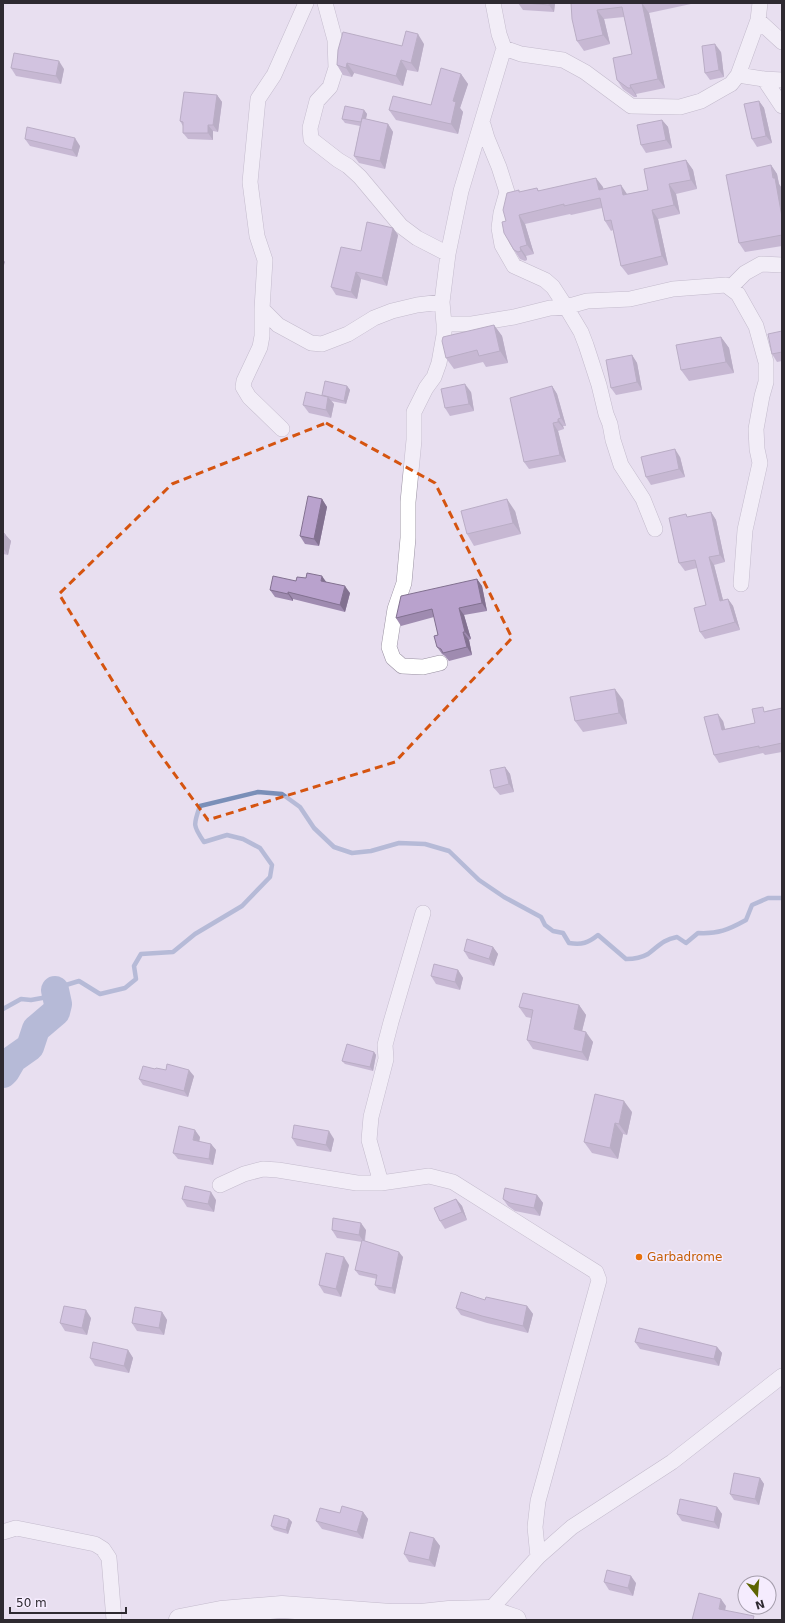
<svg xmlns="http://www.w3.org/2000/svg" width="785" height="1623" font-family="'DejaVu Sans',sans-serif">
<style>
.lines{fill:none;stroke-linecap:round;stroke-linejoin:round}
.stream{stroke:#7a8fb8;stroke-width:4.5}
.river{stroke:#7a8fb8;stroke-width:28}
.street-casing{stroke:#9991a1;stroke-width:16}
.secondary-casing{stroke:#9991a1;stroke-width:23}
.street{stroke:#fff;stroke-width:15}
.secondary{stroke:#fff;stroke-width:22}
.wall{fill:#9f8bb0}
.shaded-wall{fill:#827190}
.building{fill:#b9a2cd;stroke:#827190}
.marked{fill:none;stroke:#d55410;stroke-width:3;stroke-dasharray:8 5;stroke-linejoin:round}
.food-dot{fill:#e8710a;stroke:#f5ecfe;stroke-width:1.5}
.labels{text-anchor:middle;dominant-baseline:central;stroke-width:3;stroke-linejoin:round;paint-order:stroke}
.food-label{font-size:12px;fill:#c56008;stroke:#f5ecfe;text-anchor:start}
</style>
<rect width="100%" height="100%" fill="#e8dff0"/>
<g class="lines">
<!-- stream -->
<path class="stream" d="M 3,1009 L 21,999 L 31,1000 L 42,998 L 66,985 L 79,981 L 100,994 L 125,988 L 136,979 L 134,966 L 141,954 L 173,952 L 195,934 L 242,906 L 270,877 L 272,865 L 260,848 L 243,839 L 227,835 L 204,842 C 193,826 193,825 200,806 L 258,792 L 282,794 L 300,807 L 314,828 L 334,847 L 352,853 L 371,851 L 399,843 L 425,844 L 449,851 L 479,880 L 504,897 L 541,917 L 545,925 L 553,931 L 563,933 L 569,943 C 582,945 588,943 598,935 L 626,959 C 634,959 641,958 648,954 C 659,946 662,940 677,937 L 686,943 L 698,933 C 718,934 728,930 746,920 L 752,905 L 768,898 L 782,898"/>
<!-- river -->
<path class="river" d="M 3,1074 L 6,1071 L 13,1059 L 30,1047 L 36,1029 L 56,1012 L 58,1004 L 55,990"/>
<defs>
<path id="street" d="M 325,3 L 335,40 L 336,68 L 330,87 L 317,101 L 310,128 L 311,139 L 338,160 L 348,166 L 360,177 L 401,226 L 417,238 L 448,254 L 461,191 L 504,48 L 499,34 L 493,3
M 758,20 L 782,42
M 504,48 L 521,54 L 563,60 L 585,72 L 631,106 L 680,107 L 701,101 L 722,89 L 731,84 L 738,75 L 758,20 L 760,3
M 738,75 L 764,79 L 782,106
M 764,79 L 782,80
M 482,121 L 487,138 L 499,167 L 507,192 L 501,213 L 499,228 L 502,245 L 514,266 L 545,280 L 553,287 L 566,307 L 581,332 L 586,345 L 599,385 L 606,414 L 610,424 L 613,440 L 621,465 L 643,499 L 655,529
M 448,254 L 442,302 L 444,324 L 472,324 L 514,317 L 550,308 L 566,307 L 587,301 L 630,299 L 673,289 L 726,285 L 738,294 L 756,326 L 766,362 L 766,382 L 762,396 L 756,429 L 757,449 L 760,463 L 745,530 L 741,584
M 730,288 L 745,273 L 761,264 L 782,265
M 262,309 L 278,325 L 311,343 L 322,344 L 348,334 L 374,318 L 392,311 L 417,305 L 442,302
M 282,429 L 249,397 L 243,387 L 244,381 L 260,347 L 262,336 L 262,309 L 265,260 L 257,236 L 250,182 L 258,99 L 274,75 L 306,3
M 440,663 L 423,667 L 402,666 L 393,658 L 389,647 L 395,609 L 404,583 L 408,538 L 408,502 L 414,440 L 414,412 L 426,388 L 434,377 L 439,363 L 444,335 L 444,324
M 381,1183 L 369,1140 L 371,1117 L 386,1059 L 385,1045 L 391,1022 L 423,913
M 220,1185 L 244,1174 L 263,1169 L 278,1170 L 357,1183 L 381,1183 L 429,1176 L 453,1182 L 596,1272 L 599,1280 L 538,1501 L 535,1527 L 538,1557
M 3,1532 L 16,1528 L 95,1544 L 103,1549 L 109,1558 L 114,1620
M 489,1611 L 538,1557 L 572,1527 L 672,1462 L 782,1376"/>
<path id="secondary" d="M 180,1620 L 221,1612 L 282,1607 L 391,1615 L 421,1615 L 449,1612 L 489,1611 L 515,1620"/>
</defs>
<!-- street casing -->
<use href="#street" class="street-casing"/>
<!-- secondary casing -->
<use href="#secondary" class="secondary-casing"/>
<!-- street -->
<use href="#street" class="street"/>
<!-- secondary -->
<use href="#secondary" class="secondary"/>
</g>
<!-- wall -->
<path class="wall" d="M 518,3 L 555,3 L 554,12 L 523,10 Z
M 574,3 L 691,3 L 691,4 L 649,13 L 665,88 L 636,94 L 637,97 L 634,97 L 623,89 L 617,80 L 632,54 L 624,17 L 604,19 L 610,44 L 584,51 L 577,41 Z
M 424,44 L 418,72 L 407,70 L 403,86 L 354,73 L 352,77 L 343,75 L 337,65 L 402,46 Z
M 721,52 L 724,77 L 710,80 L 705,73 Z
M 11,68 L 64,69 L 61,84 L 16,76 Z
M 461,74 L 468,84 L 460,108 L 463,112 L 458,134 L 396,120 L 389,110 L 431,105 Z
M 217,95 L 222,102 L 218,132 L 213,131 L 213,140 L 188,139 L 183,133 L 183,126 L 180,121 Z
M 759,101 L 764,108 L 772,143 L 757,147 L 752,139 Z
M 364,110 L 367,114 L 366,119 L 388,124 L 393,132 L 385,169 L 359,163 L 354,156 L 360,126 L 345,123 L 342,119 Z
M 662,120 L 668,127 L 672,148 L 646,153 L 641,145 Z
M 25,139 L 80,146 L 77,157 L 30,146 Z
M 686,160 L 693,170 L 697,189 L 676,194 L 680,214 L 658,219 L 668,265 L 628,275 L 621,266 L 613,230 L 611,231 L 605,221 L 602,208 L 571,215 L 570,214 L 525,224 L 534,254 L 526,256 L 527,260 L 525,261 L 520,259 L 514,250 L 506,221 L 520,192 L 537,188 L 539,191 L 603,187 L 603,189 L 627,194 L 648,190 Z
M 771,165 L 777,174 L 779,184 L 781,187 L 782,192 L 782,246 L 745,252 L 739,243 Z
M 398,235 L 387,286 L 361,279 L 357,299 L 336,295 L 331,287 L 361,251 Z
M 494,325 L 502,336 L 508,363 L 486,367 L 483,362 L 454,369 L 446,358 Z
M 782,331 L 782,361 L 777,362 L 772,354 Z
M 721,337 L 729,348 L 734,373 L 689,381 L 681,370 Z
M 632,355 L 637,363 L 642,390 L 616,395 L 611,388 Z
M 347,386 L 350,390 L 346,404 L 331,401 L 334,404 L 331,418 L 309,413 L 303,405 Z
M 552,386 L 557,394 L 566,426 L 563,426 L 564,429 L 558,431 L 566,462 L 529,469 L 524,462 Z
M 471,392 L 474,411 L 450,416 L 445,408 Z
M 680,457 L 685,477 L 651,485 L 646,477 Z
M 322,499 L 327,507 L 319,546 L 305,544 L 300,536 Z
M 515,511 L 521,534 L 474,546 L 467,534 Z
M 711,512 L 716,520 L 725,562 L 714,565 L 723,600 L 728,599 L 733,606 L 740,630 L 705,639 L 700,632 L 706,605 L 697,568 L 685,571 L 679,563 L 688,517 Z
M 3,533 L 11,541 L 8,555 L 3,554 Z
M 306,578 L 326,582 L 350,593 L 345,612 L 293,599 L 293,601 L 275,597 L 270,590 Z
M 477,579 L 482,586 L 487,611 L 464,615 L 471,639 L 469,640 L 472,655 L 449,661 L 445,656 L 442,654 L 437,647 L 438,635 L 434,617 L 401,626 L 396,618 Z
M 623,700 L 627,724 L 583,732 L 575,721 Z
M 782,708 L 782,752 L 765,755 L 763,753 L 719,763 L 714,755 L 723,721 L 725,729 L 755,723 L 766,711 Z
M 505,767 L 510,774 L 514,792 L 500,795 L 494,788 Z
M 493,947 L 498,954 L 494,966 L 469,959 L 464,951 Z
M 458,970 L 463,978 L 460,990 L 436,984 L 431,976 Z
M 579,1005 L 586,1015 L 582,1031 L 593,1042 L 588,1061 L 533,1049 L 527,1040 L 531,1018 L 526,1017 L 519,1007 Z
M 374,1052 L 376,1055 L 373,1071 L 345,1064 L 342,1061 Z
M 155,1069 L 194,1076 L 188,1097 L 143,1085 L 139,1079 Z
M 632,1112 L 627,1135 L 623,1134 L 618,1159 L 592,1153 L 584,1142 Z
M 200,1137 L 199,1142 L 211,1144 L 216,1150 L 213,1165 L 178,1159 L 173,1153 Z
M 292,1138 L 334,1139 L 331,1152 L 297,1146 Z
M 537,1195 L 543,1203 L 540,1216 L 515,1211 L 508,1206 L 503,1199 Z
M 182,1199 L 216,1200 L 214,1212 L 187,1207 Z
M 456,1199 L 462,1206 L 467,1220 L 445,1229 L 440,1221 Z
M 332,1230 L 366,1230 L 365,1241 L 403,1257 L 395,1294 L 379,1290 L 375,1285 L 377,1279 L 359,1275 L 355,1270 L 362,1242 L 337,1238 Z
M 349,1265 L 341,1297 L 324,1293 L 319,1285 Z
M 485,1300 L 527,1306 L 533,1314 L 528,1333 L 487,1323 L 461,1315 L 456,1308 Z
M 162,1312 L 167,1320 L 164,1335 L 137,1331 L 132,1323 Z
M 91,1318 L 87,1335 L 65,1331 L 60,1323 Z
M 635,1342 L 717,1347 L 722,1353 L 719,1366 L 640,1349 Z
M 128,1350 L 133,1358 L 129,1373 L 95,1366 L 90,1358 Z
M 760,1478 L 764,1484 L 759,1505 L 734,1500 L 730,1494 Z
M 717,1507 L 722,1514 L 719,1529 L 682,1521 L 677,1514 Z
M 363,1512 L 368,1519 L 363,1539 L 322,1529 L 316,1521 L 340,1513 Z
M 289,1519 L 292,1522 L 288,1534 L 274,1530 L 271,1526 Z
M 434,1538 L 440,1546 L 435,1567 L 409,1562 L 404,1554 Z
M 604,1582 L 636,1583 L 633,1596 L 609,1590 Z"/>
<!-- shaded-wall -->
<path class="shaded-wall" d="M 549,3 L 555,3 L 554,12 L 549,5 Z
M 642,3 L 649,13 L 665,88 L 658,79 Z
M 597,10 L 604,19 L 610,44 L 603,35 Z
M 418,34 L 424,44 L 418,72 L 411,63 Z
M 715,44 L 721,52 L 724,77 L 719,70 Z
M 401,60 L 407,70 L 403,86 L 396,76 Z
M 59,61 L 64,69 L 61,84 L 56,76 Z
M 347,63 L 354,73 L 352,77 L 346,68 Z
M 461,74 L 468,84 L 460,108 L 463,112 L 458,134 L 451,124 L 453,101 Z
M 630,85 L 636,94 L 637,97 L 631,88 Z
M 217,95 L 222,102 L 218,132 L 213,125 Z
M 759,101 L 764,108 L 772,143 L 766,136 Z
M 364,110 L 367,114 L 364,126 L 362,123 Z
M 662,120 L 668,127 L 672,148 L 666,140 Z
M 388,124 L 393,132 L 385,169 L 380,161 Z
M 208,125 L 213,131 L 213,140 L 208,133 Z
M 75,138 L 80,146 L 77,157 L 72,150 Z
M 686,160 L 693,170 L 697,189 L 691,180 Z
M 771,165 L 777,174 L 779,184 L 781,187 L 782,192 L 782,217 Z
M 596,178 L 603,187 L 606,199 L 599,190 Z
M 669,184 L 676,194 L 680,214 L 674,205 Z
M 621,185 L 627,194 L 623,195 Z
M 652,210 L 658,219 L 668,265 L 662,256 Z
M 519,215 L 525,224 L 534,254 L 527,245 Z
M 393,228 L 398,235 L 387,286 L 382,278 Z
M 520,247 L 526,256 L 527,260 L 521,251 Z
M 3,259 L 5,262 L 3,268 Z
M 356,272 L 361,279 L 357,299 L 351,292 Z
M 494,325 L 502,336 L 508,363 L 500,351 Z
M 721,337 L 729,348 L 734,373 L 726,362 Z
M 632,355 L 637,363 L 642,390 L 637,382 Z
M 465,384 L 471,392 L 474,411 L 469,404 Z
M 347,386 L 350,390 L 346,404 L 344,401 Z
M 552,386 L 557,394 L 566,426 L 561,418 Z
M 328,397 L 334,404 L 331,418 L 326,410 Z
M 558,419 L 563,426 L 564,429 L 558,422 Z
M 553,423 L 558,431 L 566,462 L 560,455 Z
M 675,449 L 680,457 L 685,477 L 679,469 Z
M 322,499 L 327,507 L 319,546 L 314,539 Z
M 507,499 L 515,511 L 521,534 L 513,523 Z
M 711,512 L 716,520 L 725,562 L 720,555 Z
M 5,534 L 11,541 L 8,555 L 3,548 Z
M 709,557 L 714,565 L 725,608 L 720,601 Z
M 322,576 L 327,583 L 321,581 Z
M 477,579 L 482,586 L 487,611 L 482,603 Z
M 345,586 L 350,593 L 345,612 L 340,605 Z
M 288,592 L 293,599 L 293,601 L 288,594 Z
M 728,599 L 733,606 L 740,630 L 735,622 Z
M 459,608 L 464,615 L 471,639 L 465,632 Z
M 463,632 L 469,640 L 472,655 L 467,647 Z
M 615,689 L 623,700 L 627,724 L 619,713 Z
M 718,714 L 723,721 L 727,737 L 722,730 Z
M 505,767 L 510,774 L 514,792 L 509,784 Z
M 493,947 L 498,954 L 494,966 L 489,959 Z
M 458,970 L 463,978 L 460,990 L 455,982 Z
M 579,1005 L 586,1015 L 580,1039 L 574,1029 Z
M 586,1032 L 593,1042 L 588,1061 L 582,1052 Z
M 374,1052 L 376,1055 L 373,1071 L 370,1067 Z
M 189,1070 L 194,1076 L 188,1097 L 184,1091 Z
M 624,1101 L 632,1112 L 627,1135 L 619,1124 Z
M 615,1123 L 623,1134 L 618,1159 L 610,1148 Z
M 195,1130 L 200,1137 L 198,1147 L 193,1140 Z
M 329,1131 L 334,1139 L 331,1152 L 326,1145 Z
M 211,1144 L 216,1150 L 213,1165 L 209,1159 Z
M 211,1192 L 216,1200 L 214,1212 L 208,1204 Z
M 537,1195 L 543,1203 L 540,1216 L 534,1208 Z
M 456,1199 L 462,1206 L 467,1220 L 462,1212 Z
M 361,1223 L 366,1230 L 364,1242 L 359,1235 Z
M 399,1252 L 403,1257 L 395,1294 L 392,1288 Z
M 344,1257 L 349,1265 L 341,1297 L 336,1289 Z
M 527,1306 L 533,1314 L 528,1333 L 523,1326 Z
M 86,1310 L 91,1318 L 87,1335 L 82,1328 Z
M 162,1312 L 167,1320 L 164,1335 L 159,1328 Z
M 717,1347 L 722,1353 L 719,1366 L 714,1359 Z
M 128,1350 L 133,1358 L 129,1373 L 124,1366 Z
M 760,1478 L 764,1484 L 759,1505 L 755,1499 Z
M 717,1507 L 722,1514 L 719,1529 L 714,1522 Z
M 363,1512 L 368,1519 L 363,1539 L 357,1532 Z
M 289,1519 L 292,1522 L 288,1534 L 286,1530 Z
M 434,1538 L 440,1546 L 435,1567 L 429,1560 Z
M 631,1576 L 636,1583 L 633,1596 L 628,1588 Z
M 721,1599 L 726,1606 L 724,1616 L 719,1609 Z"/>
<!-- building -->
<path class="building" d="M 525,3 L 549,3 L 549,5 Z
M 571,3 L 644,3 L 642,3 L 658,79 L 630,85 L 631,88 L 628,88 L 617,80 L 613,58 L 632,54 L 622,7 L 597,10 L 603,35 L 577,41 L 572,19 Z
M 406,31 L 418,34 L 411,63 L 401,60 L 396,76 L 347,63 L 346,68 L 337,65 L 338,50 L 343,32 L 402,46 Z
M 715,44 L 719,70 L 705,73 L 702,46 Z
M 14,53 L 59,61 L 56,76 L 11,68 Z
M 441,68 L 461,74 L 453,101 L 456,102 L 451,124 L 389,110 L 393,96 L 431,105 Z
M 184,92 L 217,95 L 213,125 L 208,125 L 208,133 L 183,133 L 183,122 L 180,121 Z
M 759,101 L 766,136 L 752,139 L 744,104 Z
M 345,106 L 364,110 L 361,122 L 342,119 Z
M 362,118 L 388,124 L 380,161 L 354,156 Z
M 662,120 L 666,140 L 641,145 L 637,125 Z
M 27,127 L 75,138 L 72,150 L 25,139 Z
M 686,160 L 691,180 L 669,184 L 674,205 L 652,210 L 662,256 L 621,266 L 611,220 L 605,221 L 600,198 L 564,206 L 564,204 L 519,215 L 527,245 L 520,247 L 521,251 L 518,252 L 514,250 L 504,233 L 502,222 L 506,221 L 503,210 L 507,193 L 519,190 L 519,192 L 537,188 L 538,191 L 596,178 L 599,190 L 621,185 L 623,195 L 648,190 L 644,169 Z
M 771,165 L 773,178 L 775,178 L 782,217 L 782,235 L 739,243 L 726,175 Z
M 367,222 L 393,228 L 382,278 L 356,272 L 351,292 L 331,287 L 341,247 L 361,251 Z
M 494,325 L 500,351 L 479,356 L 477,350 L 446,358 L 442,341 L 443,337 Z
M 782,331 L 782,352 L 772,354 L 768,334 Z
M 721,337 L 726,362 L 681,370 L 676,345 Z
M 632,355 L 637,382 L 611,388 L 606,360 Z
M 325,381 L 347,386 L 344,401 L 322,395 Z
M 465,384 L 469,404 L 445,408 L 441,389 Z
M 552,386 L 561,418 L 558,419 L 558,422 L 553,423 L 560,455 L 524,462 L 510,398 Z
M 306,392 L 328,397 L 326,410 L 303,405 Z
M 675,449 L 679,469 L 646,477 L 641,457 Z
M 308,496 L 322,499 L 314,539 L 300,536 Z
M 507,499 L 513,523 L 467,534 L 461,511 Z
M 711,512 L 720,555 L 709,557 L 720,601 L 728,599 L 735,622 L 700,632 L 694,608 L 706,605 L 695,560 L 679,563 L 669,518 L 686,514 L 687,517 Z
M 3,533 L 5,534 L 3,545 Z
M 307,573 L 322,576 L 321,581 L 345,586 L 340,605 L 288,592 L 288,594 L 270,590 L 273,576 L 296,581 L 297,577 L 306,578 Z
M 477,579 L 482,603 L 459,608 L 465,632 L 463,632 L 467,647 L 443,653 L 441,649 L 437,647 L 434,636 L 438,635 L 432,609 L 396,618 L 401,596 Z
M 615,689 L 619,713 L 575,721 L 570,697 Z
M 763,707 L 764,712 L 782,708 L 782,743 L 759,748 L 759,746 L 714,755 L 704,717 L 718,714 L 722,730 L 755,723 L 752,709 Z
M 505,767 L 509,784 L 494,788 L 490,770 Z
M 467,939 L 493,947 L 489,959 L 464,951 Z
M 434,964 L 458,970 L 455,982 L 431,976 Z
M 523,993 L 579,1005 L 574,1029 L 586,1032 L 582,1052 L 527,1040 L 533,1010 L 519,1007 Z
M 347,1044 L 374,1052 L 370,1067 L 342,1061 Z
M 167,1064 L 189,1070 L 184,1091 L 139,1079 L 143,1066 L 155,1069 L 156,1068 L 166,1070 Z
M 595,1094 L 624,1101 L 619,1124 L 615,1123 L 610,1148 L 584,1142 Z
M 294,1125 L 329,1131 L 326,1145 L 292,1138 Z
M 179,1126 L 195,1130 L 193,1140 L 211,1144 L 209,1159 L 173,1153 Z
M 185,1186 L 211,1192 L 208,1204 L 182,1199 Z
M 505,1188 L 537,1195 L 534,1208 L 510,1203 L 503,1199 Z
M 456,1199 L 462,1212 L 440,1221 L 434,1208 Z
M 333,1218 L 361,1223 L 359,1235 L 332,1230 Z
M 362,1240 L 399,1252 L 392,1288 L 375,1285 L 377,1275 L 355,1270 Z
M 326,1253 L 344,1257 L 336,1289 L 319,1285 Z
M 461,1292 L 485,1300 L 486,1297 L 527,1306 L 523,1326 L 482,1316 L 456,1308 Z
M 64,1306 L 86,1310 L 82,1328 L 60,1323 Z
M 135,1307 L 162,1312 L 159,1328 L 132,1323 Z
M 639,1328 L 717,1347 L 714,1359 L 635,1342 Z
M 93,1342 L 128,1350 L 124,1366 L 90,1358 Z
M 734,1473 L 760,1478 L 755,1499 L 730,1494 Z
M 680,1499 L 717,1507 L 714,1522 L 677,1514 Z
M 342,1506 L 363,1512 L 357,1532 L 316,1521 L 320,1508 L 340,1513 Z
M 274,1515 L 289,1519 L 286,1530 L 271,1526 Z
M 410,1532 L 434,1538 L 429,1560 L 404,1554 Z
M 607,1570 L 631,1576 L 628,1588 L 604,1582 Z
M 699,1593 L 721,1599 L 719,1609 L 754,1616 L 753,1620 L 692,1620 Z"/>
<!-- marked area -->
<path d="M0 0H785V1623H0ZM 326,423 L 435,483 L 512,638 L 395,762 L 208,820 L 146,735 L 59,594 L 172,484 Z" fill="#e8dff0" fill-opacity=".55" fill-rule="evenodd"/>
<path class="marked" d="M 326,423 L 435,483 L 512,638 L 395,762 L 208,820 L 146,735 L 59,594 L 172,484 Z"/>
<!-- markers -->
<circle class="food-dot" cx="639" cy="1257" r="4"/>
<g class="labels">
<!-- food labels -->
<g class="food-label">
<text x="647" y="1257">Garbadrome</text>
</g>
</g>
<!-- border -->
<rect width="785" height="1623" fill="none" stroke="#2e2a31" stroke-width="8"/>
<!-- north arrow -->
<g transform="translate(757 1595) rotate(163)"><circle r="19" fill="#f5ecfe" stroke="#a59eac"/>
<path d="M0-3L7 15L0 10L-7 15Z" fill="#5d6401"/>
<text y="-6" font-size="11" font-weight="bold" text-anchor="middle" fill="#2e2a31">N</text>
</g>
<!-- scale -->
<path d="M10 1607v6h116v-6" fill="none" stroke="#2e2a31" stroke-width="2"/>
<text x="16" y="1607" font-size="12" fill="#2e2a31" stroke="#f5ecfe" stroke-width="3" paint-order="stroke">50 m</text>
</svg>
